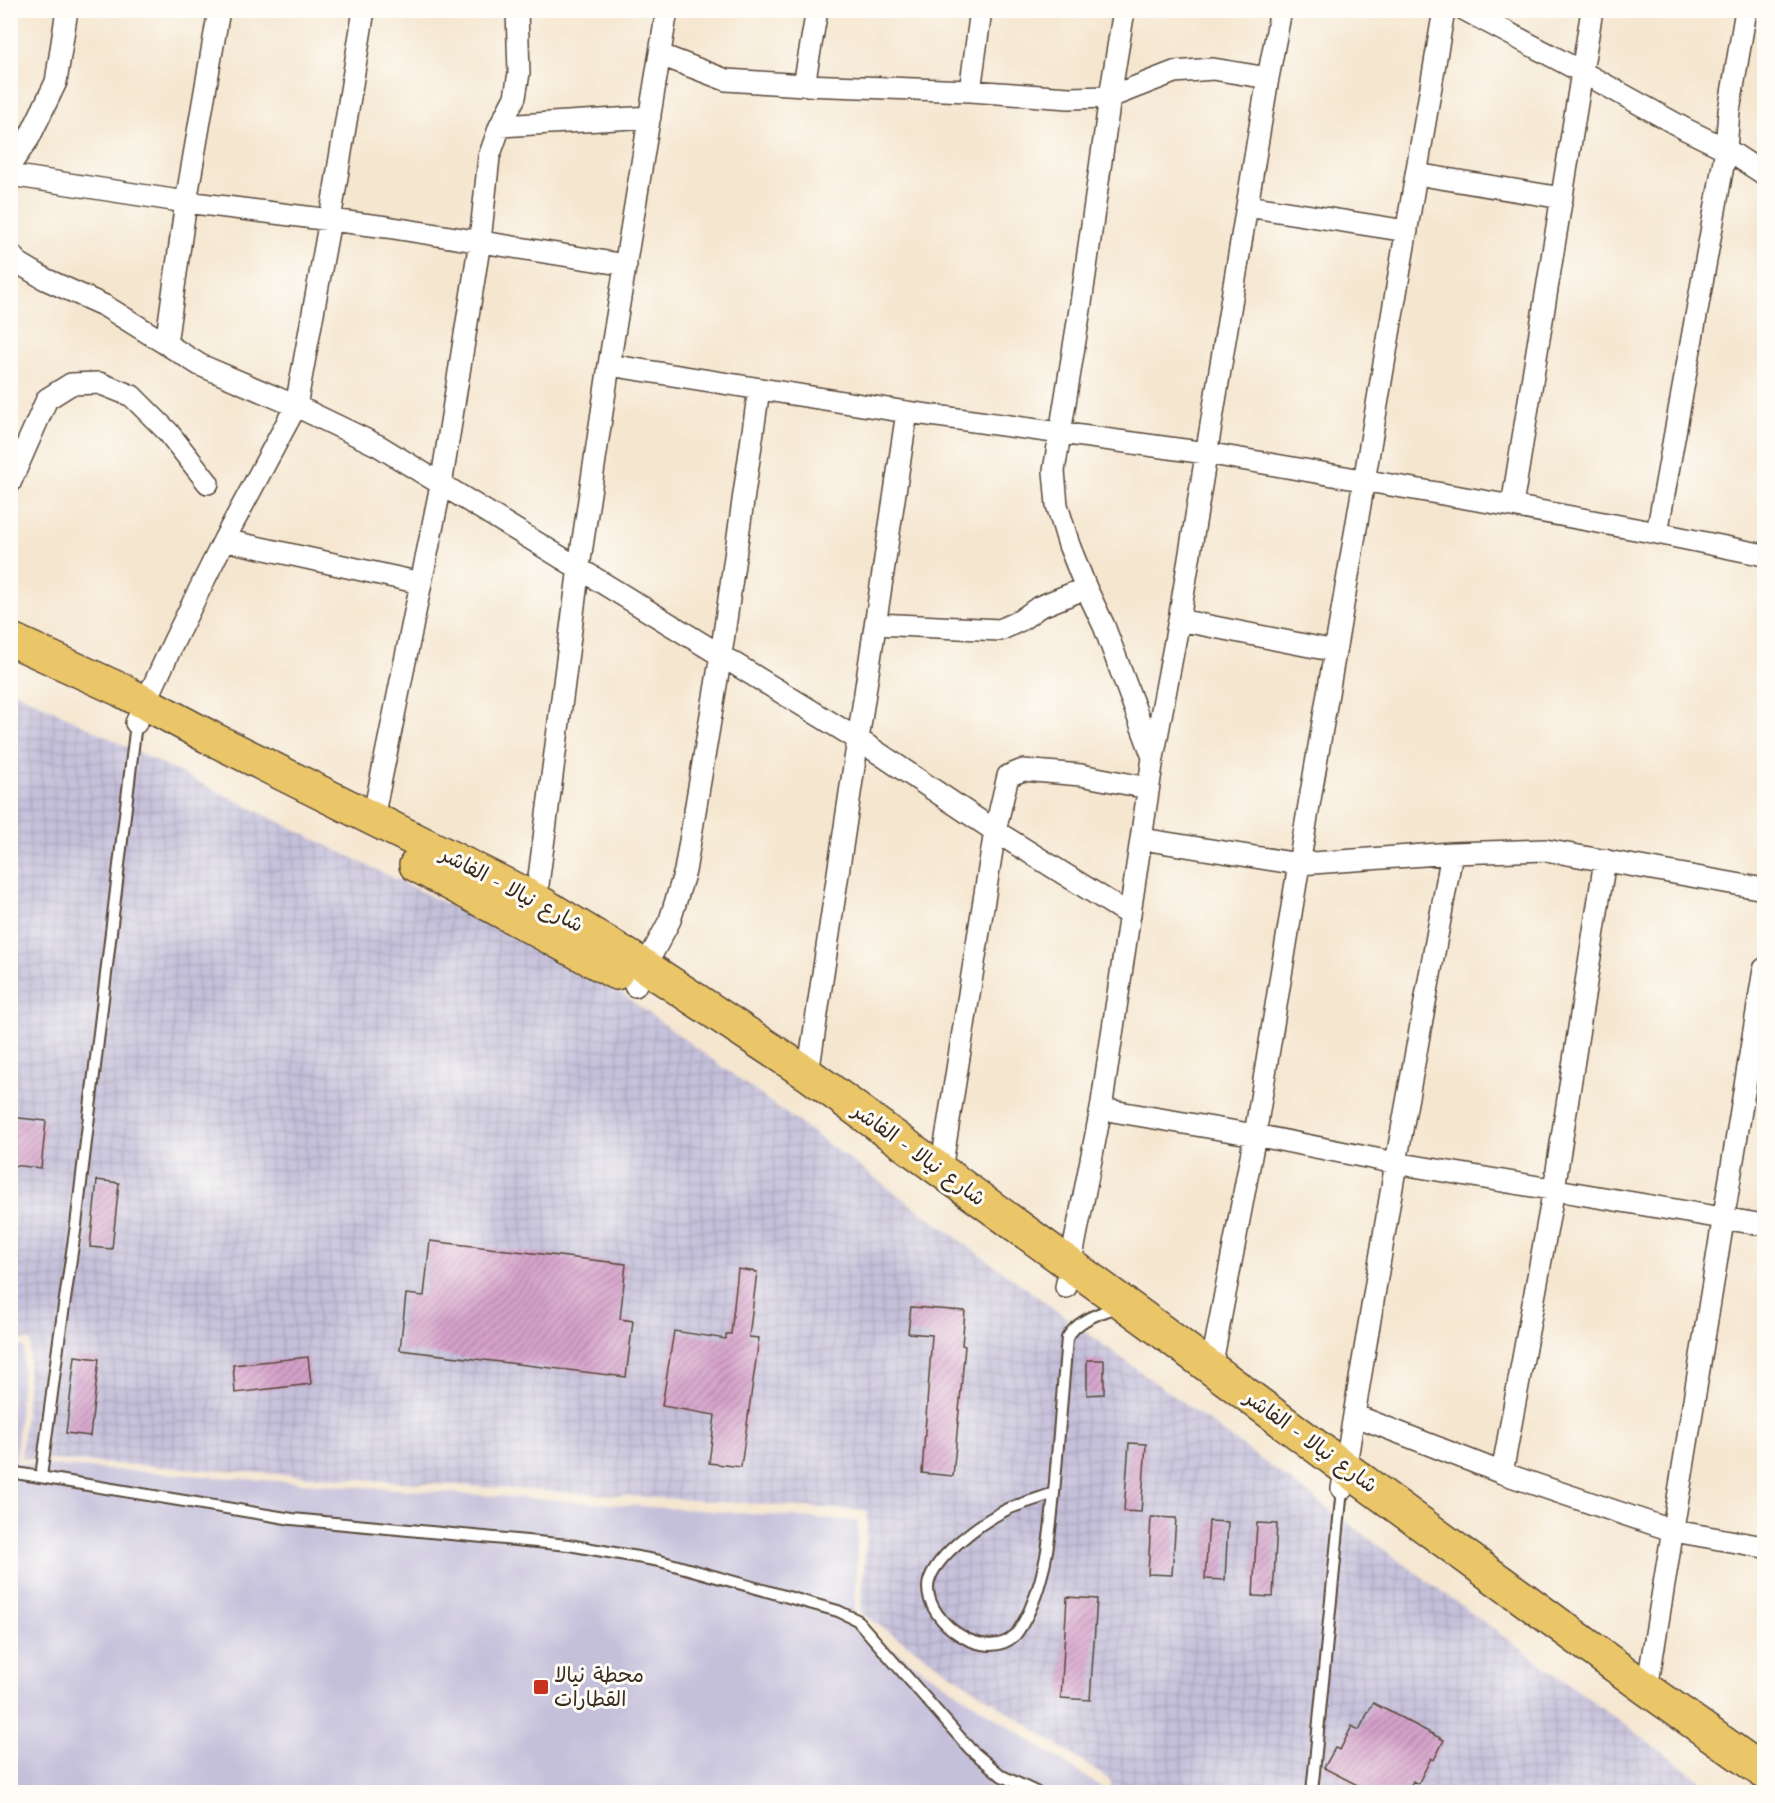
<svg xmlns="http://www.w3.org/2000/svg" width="1775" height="1803" font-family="'Architects Daughter','Playpen Sans Arabic',sans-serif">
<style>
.industrial{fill:url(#industrial-grid)}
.railway{fill:#c5c0da}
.building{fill:url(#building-hatch)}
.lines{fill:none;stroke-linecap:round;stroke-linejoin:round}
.lane-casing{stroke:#574639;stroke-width:14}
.street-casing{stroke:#574639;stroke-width:24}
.highway-casing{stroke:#574639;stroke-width:36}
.lane{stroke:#fff;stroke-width:10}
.street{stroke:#fff;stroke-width:21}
.highway{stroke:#ebc669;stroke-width:33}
.poi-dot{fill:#c8321e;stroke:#fdfcf7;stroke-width:2}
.labels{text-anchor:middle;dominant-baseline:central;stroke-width:6;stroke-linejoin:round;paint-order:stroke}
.street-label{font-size:21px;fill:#3b2a1e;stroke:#fdfcf7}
.poi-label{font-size:21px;fill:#3b2a1e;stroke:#fdfcf7;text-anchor:start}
</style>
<defs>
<pattern id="industrial-grid" width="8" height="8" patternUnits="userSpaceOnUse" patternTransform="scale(1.5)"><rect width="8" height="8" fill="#c5c0da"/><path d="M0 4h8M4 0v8" fill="none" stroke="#aaa5bb"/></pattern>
<pattern id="building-hatch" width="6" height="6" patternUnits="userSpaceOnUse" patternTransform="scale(1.5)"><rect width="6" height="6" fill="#d5a1ca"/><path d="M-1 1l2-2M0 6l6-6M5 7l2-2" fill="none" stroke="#ae83a3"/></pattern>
</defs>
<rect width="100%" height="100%" fill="#fdfcf7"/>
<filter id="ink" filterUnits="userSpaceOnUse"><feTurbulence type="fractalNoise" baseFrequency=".0167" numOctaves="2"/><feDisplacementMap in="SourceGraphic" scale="12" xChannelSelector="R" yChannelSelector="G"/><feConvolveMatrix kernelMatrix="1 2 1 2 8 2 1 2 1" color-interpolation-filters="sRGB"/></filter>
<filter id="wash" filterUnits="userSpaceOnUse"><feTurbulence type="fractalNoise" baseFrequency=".008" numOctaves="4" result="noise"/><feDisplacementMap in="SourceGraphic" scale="24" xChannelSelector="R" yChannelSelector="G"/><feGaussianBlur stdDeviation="1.35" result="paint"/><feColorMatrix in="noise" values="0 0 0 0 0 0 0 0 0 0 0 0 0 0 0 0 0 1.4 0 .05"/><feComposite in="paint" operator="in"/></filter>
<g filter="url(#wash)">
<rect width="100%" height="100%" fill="#f5e6cf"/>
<!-- industrial -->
<path class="industrial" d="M 10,689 L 610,985 L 1717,1792 L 1110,1792 L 1111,1781 L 861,1613 L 868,1511 L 21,1458 L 31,1341 L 10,1339 Z"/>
<!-- railway -->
<path class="railway" d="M 11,1345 L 24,1347 L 16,1463 L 858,1521 L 854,1624 L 1101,1787 L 1100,1792 L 11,1792 Z"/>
<g id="blocks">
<!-- building -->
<path class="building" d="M 10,1117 L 46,1121 L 41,1168 L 10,1165 Z
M 97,1180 L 119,1183 L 112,1249 L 90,1247 Z
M 430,1241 L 626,1264 L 620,1319 L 633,1321 L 626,1377 L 400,1350 L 406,1294 L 424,1296 Z
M 738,1269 L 757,1272 L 749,1337 L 759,1338 L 741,1467 L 709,1463 L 715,1415 L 662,1406 L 674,1331 L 726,1339 L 726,1334 L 731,1334 Z
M 911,1307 L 965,1311 L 962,1345 L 965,1346 L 953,1476 L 922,1473 L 932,1335 L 908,1333 Z
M 75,1356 L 99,1359 L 90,1436 L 66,1433 Z
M 308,1357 L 311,1384 L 235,1393 L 233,1365 Z
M 1087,1360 L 1104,1360 L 1104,1394 L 1087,1395 Z
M 1129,1443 L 1146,1444 L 1141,1512 L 1124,1511 Z
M 1151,1517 L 1176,1518 L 1172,1575 L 1148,1574 Z
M 1209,1521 L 1228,1522 L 1225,1580 L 1205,1579 Z
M 1257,1523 L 1277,1524 L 1273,1597 L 1253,1596 Z
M 1067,1597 L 1097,1599 L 1090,1700 L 1061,1698 Z
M 1373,1703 L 1444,1740 L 1434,1760 L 1431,1758 L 1418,1784 L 1413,1781 L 1407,1792 L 1371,1792 L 1324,1768 L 1335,1748 L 1340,1750 L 1352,1726 L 1359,1730 Z"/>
</g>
</g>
<g filter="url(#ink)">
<use href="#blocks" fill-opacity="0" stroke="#574639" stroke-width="1.5"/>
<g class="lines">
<defs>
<path id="lane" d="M 10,1472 L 292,1519 L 569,1545 L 660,1561 L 838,1611 L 857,1620 L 970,1749 L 1002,1776 L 1036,1792
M 41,1477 L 59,1340 L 76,1225 L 136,723
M 1054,1493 C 1050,1537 1045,1586 1022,1625 C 1020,1628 1017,1634 1014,1636 C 985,1663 928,1623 928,1588 C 928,1560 983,1521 1006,1510 C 1021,1503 1038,1499 1054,1493 Z
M 1054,1493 L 1067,1338 C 1078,1319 1099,1314 1119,1306
M 1312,1792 L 1342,1489"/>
<path id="street" d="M 1124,10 L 1110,97 L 1081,303 L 1054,471 L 1057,505 L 1069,545 L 1086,588 L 1104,626 L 1153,757
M 1465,10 L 1582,72 L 1685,129 L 1726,149 L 1764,174
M 661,55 L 726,80 L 804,85 L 970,91 L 1069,98 L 1110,97 L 1174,72 L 1213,69 L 1268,78
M 804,85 L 817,10
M 970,91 L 981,10
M 500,126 L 650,117
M 10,165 L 29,138 L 56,82 L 67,10
M 1416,174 L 1562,198
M 10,175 L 186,202 L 387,227 L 626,265
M 1247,206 L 1407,231
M 10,253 L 17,262 L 45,279 L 105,306 L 200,365 L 296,406 L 379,446 L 859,740 L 995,831 L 1130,915
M 166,344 L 186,202 L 219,10
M 609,365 L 907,412 L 1206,453 L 1512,506 L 1657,533 L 1764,555
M 10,483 L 47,399 L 71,384 L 99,383 L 132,396 L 168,432 L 208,483
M 1512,506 L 1592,10
M 1657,533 L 1726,149 L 1729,111 L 1746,10
M 224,540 L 421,583
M 1179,620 L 1335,651
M 876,624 L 1000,630 L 1021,620 L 1039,607 L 1086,588
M 136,723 L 175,639 L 224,540 L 296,406 L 330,220 L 364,10
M 373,818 L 441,485 L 480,241 L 489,157 L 500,126 L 515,97 L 519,73 L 517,10
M 1142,839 L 1299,864 L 1452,853 L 1545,850 L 1764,889
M 536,900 L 579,567 L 609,365 L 667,10
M 635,986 L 670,920 L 685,871 L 721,655 L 759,389
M 808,1074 L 907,412
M 1101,1109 L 1255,1135 L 1396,1163 L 1764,1225
M 941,1170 L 995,831 L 1008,776 L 1023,770 L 1081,775 L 1148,788
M 1066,1287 L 1101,1109 L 1153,758 L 1179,620 L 1268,78 L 1281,10
M 1211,1368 L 1255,1135 L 1299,864 L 1444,10
M 1354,1415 L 1396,1163 L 1452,853
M 1502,1473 L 1554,1189 L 1605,860
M 1342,1489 L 1354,1415 L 1502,1473 L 1674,1531 L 1764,1547
M 1647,1689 L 1764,969"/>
<path id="highway" d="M 10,639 L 121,690 L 211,738 L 536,900 L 646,967 L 808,1074 L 1148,1321 L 1345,1468 L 1647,1689 L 1764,1772
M 416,865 L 616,973"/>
</defs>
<!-- lane casing -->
<use href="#lane" class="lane-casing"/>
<!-- street casing -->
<use href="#street" class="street-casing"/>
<!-- highway casing -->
<use href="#highway" class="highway-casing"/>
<!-- lane -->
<use href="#lane" class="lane"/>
<!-- street -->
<use href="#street" class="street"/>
<!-- highway -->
<use href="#highway" class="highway"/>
</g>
</g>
<!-- markers -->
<rect class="poi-dot" x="533" y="1679" width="16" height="16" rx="3"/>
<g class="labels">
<!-- street labels -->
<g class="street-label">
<text transform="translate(512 890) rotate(28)">شارع نيالا - الفاشر</text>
<text transform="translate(919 1155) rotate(36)">شارع نيالا - الفاشر</text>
<text transform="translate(1311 1442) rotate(36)">شارع نيالا - الفاشر</text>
</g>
<!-- poi labels -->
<g class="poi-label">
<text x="554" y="1675">محطة نيالا<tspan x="554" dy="24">القطارات</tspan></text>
</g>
</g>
<!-- margin -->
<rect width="1775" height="1803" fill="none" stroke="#fdfcf7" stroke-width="36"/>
</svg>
